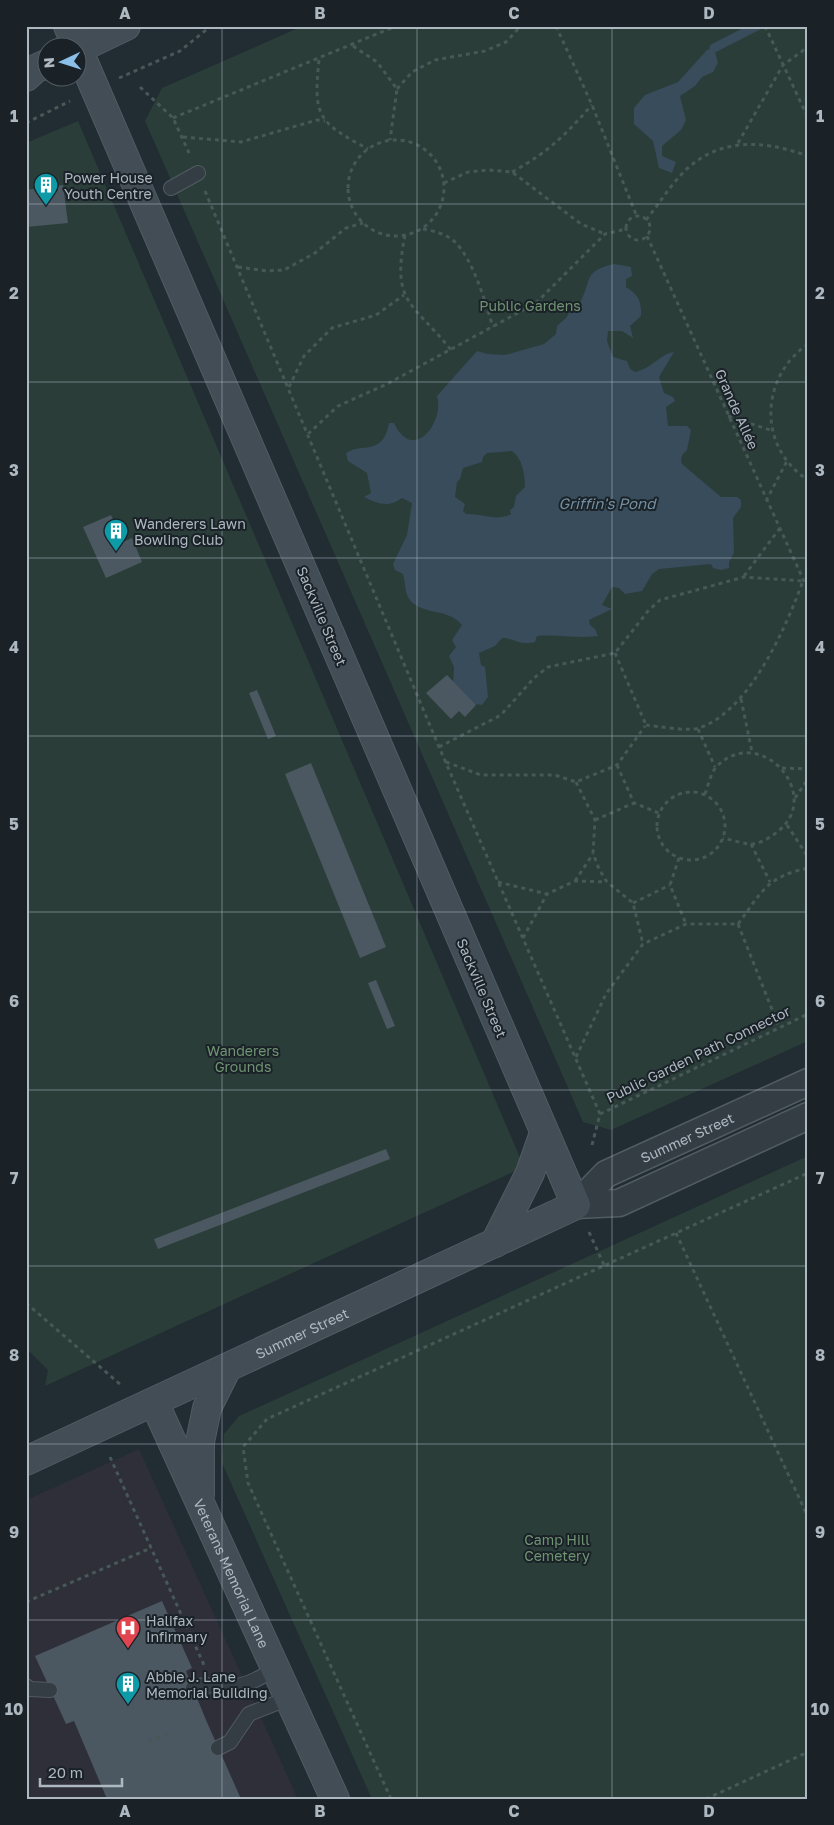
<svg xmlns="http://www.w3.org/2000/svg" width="834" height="1825" font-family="'Golos Text',sans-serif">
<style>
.medical{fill:#2e2f39}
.green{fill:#2a3d39}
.water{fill:#384c5b;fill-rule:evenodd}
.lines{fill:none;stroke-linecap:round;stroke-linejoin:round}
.stream{stroke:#384c5b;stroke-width:9}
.building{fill:#4c5861}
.lane-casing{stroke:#525b62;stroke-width:16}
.street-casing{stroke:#525b62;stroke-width:29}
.secondary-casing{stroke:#525b62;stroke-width:30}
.path{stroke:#475857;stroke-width:3;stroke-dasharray:4 4;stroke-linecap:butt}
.lane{stroke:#343d44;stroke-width:14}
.street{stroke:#343d44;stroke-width:26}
.secondary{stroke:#434d56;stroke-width:28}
.grid{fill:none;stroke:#aeb8c1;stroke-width:1;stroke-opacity:0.55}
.labels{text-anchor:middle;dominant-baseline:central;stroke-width:4;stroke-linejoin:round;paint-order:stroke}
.poi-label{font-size:14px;fill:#aeb8c1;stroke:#1a2228;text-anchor:start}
.park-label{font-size:14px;fill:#709473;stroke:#1a2228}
.street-label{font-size:14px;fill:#aeb8c1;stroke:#1a2228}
.water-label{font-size:15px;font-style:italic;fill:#728ea1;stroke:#1a2228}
.neatline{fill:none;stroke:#aeb8c1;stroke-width:2}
.grid-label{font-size:16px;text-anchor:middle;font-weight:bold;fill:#aeb8c1}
</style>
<rect width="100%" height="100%" fill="#212c33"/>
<!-- medical -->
<path class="medical" d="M 139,1449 L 298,1799 L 26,1799 L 26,1500 Z"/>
<!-- green -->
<path class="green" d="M 303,26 L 808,26 L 808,1041 L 611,1130 L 583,1122 L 145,121 L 162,88 Z
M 78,121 L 524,1167 L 45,1386 L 48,1370 L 26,1348 L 26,143 Z
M 808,1156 L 808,1799 L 372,1799 L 222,1463 L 224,1434 L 239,1416 Z"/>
<!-- water -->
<path class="water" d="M 714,48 L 718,63 L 713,72 L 702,77 L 695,86 L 680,96 L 686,120 L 681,130 L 662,146 L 662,156 L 676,162 L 672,173 L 659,168 L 653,141 L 634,124 L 634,108 L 645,95 L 678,82 L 707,50 Z
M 614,264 L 631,267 L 632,276 L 626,279 L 626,287 C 638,294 642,302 641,316 L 630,326 L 633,338 L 622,331 L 608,331 L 607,341 L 613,357 L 627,361 L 630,369 L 635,372 C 651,369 660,354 674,352 L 659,377 L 664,393 L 673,397 L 675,401 L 666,407 L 668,426 L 687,426 L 691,430 L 687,450 C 682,454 680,458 682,464 L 721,497 L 737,497 L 741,500 L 741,507 L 733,518 L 734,553 L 729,562 L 729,568 L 721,570 L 713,568 L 711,564 L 659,569 L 652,574 L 642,591 L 625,594 L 619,588 L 612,587 L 602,605 L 612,609 L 589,620 L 590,625 L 595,629 L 598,636 C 577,639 558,634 537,636 L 535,642 C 521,646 514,638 502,638 L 495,646 L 479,653 L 481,665 L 485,667 L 488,697 L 482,705 L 474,704 L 453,685 L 454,667 L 449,656 L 456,647 L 452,640 L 462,625 C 448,607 418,616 408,597 C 405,592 405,580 403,574 L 395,570 L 393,564 L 407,535 L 412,503 L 402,498 C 389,508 378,504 364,497 L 371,493 L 367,473 L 348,461 L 346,453 C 362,442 383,457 389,423 L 394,423 C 413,464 445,422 437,396 L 477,351 L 488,354 L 505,355 L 544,344 L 556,334 L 557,326 L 566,318 L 573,306 L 580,303 C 592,280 583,271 614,264 ZM 512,451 C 522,458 525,474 525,487 L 516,496 L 514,507 L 510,510 L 511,514 C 499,522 481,513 466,514 L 463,511 L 465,504 L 455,497 L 457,482 L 460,479 L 463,468 L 482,462 L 483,457 L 487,453 Z"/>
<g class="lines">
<!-- stream -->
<path class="stream" d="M 714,48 L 757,26"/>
</g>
<!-- building -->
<path class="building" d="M 63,185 L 68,223 L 26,227 L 26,190 Z
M 111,515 L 123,542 L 132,538 L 142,562 L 106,578 L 83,527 Z
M 447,675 L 476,705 L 465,717 L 459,711 L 451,719 L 426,693 Z
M 257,690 L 276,736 L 268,739 L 249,693 Z
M 311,763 L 386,947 L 360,958 L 285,774 Z
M 376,980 L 395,1026 L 387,1029 L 368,983 Z
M 386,1149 L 390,1159 L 158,1249 L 154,1239 Z
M 162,1601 L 192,1668 L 186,1671 L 206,1720 L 241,1799 L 107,1799 L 74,1721 L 66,1724 L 35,1656 Z"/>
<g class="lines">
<defs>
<path id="lane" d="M 171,188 L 198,173
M 26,1686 L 30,1689 L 50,1690
M 193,1688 C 206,1682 222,1688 236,1686 C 250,1684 263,1676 275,1669
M 218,1748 L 230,1742 L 249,1714 L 289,1698"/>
<g id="street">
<path id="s1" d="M 576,1205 L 606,1174 L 808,1082"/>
<path d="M 576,1205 L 619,1203 L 808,1116"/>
</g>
<g id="secondary">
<path d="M 78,49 L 126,26"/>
<path d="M 26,77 L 35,69 L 48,63"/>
<path d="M 495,1243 L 530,1173 L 544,1133"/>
<path id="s2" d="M 154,1402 L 335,1799"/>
<path id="s3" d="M 26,1461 L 576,1205 L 68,26"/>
<path d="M 200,1494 L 200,1442 L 207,1408 L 227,1368"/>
</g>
</defs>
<!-- lane casing -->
<use href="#lane" class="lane-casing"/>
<!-- street casing -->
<use href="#street" class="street-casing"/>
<!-- secondary casing -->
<use href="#secondary" class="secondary-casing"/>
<!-- path -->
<path class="path" d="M 556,26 L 592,105 L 637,217
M 765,26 L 808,118
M 26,28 L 30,26
M 353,46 L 377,62 L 397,89 L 390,140
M 319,60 C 313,117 318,122 368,149
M 119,78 L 180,51 L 211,26
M 140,87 L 173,118 L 190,155
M 397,89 L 412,72 L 435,60 L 485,51 L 506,42 L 521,26
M 173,118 L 396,26
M 26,123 L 70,101
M 183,137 L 241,142 L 317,120 L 325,121
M348 188a48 48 0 1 1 96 0a48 48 0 1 1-96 0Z
M 738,143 L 783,65 L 808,47
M 512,172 C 550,151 564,136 592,105
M 444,183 L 468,172 L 489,170 L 512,172 L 581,224 L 605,234
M 205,191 L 439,747 L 600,1114
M626 228a12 12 0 1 1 24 0a12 12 0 1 1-24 0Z
M 646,220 C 656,208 664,195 674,183 C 710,137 758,138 808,156
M 423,229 C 434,231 447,234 455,242 C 474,261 485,302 493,327
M 405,235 C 391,305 413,302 451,350
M 647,236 L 808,590
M 238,267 L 267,271 L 284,270 L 315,253 L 346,228 L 363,223
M 808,344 C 760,377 757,447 808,480
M 289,387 L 304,356 L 332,328 L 376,315 L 404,295
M 728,416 L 773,431
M 308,434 L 338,406 L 387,384 L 536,303 L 605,234 L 626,229
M 766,501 L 787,461
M 744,576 L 780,528
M 615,653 L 646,725
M 741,699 L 752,752
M 698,729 L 715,767
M 439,747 L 501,715 L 534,678 L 548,667 L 615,653 L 648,611 L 660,600 L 744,577 L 803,581 C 786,627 750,711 699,728 C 688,732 658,726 646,725
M 446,762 L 481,775 L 555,775 L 576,782 L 617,765 L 645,726
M 617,765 L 634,803 L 659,813
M 782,768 L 808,769
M 576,782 L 595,820 L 593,853 L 599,869 L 607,882 L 633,903 L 643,944
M657 826a34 34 0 1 1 68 0a34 34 0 1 1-68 0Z
M 705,794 C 708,786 711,772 717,766 C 761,723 825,796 777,832 C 770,838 758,845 749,844 C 741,843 732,840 723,838
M 795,798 L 808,779
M 595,820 L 634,803
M 787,825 L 808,857
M 751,844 L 770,882
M 679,858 L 670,885 L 686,924
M 575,881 L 593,854
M 498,882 L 547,894
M 633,903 L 670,885
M 738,924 L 779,1027
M 738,924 C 762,892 766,877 808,868
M 523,938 L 547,894 L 575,881 L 606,882
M 576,1057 L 606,994 L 643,944 L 686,924 L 738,924
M 592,1145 L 600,1114 L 808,1014
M 589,1232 L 604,1265
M 676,1233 L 808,1517
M 26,1303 L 121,1385
M 110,1457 L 204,1665
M 26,1602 L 151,1548
M 149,1742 L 168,1734
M 391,1799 L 248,1483 L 243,1447 L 267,1419 L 808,1173
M 706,1799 L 808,1752"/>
<!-- lane -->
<use href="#lane" class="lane"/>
<!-- street -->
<use href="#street" class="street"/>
<!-- secondary -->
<use href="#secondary" class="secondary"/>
</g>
<!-- grid -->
<path class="grid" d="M 222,26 L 222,1799M 417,26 L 417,1799M 612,26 L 612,1799M 26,204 L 808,204M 26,382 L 808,382M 26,558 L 808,558M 26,736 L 808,736M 26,912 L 808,912M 26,1090 L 808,1090M 26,1266 L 808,1266M 26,1444 L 808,1444M 26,1620 L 808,1620"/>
<!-- icons -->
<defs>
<symbol id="building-pin" viewBox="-11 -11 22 30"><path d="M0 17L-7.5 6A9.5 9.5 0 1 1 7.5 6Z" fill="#0f9aa8" stroke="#1a2228"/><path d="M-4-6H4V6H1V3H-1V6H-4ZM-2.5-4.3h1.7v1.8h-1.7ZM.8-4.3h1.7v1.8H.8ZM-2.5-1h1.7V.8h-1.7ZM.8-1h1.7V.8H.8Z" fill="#fff"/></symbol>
<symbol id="hospital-pin" viewBox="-11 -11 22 30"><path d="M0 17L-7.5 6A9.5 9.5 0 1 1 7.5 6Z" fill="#e0444e" stroke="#1a2228"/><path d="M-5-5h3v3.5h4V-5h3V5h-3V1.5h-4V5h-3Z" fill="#fff"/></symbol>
</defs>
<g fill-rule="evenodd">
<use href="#building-pin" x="32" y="171" width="28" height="38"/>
<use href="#building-pin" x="102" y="517" width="28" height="38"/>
<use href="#hospital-pin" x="114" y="1614" width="28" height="38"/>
<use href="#building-pin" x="114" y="1670" width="28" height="38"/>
</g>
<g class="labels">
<!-- poi labels -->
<g class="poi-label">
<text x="64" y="177">Power House<tspan x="64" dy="16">Youth Centre</tspan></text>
<text x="134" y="523">Wanderers Lawn<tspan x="134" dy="16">Bowling Club</tspan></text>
<text x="146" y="1620">Halifax<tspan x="146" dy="16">Infirmary</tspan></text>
<text x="146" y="1676">Abbie J. Lane<tspan x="146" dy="16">Memorial Building</tspan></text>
</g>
<!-- park labels -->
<g class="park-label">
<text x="530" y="305">Public Gardens</text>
<text x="243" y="1050">Wanderers<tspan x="243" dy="16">Grounds</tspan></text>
<text x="557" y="1539">Camp Hill<tspan x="557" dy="16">Cemetery</tspan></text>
</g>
<!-- street labels -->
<g class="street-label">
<text transform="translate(737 409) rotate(66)">Grande Allée</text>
<text transform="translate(322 616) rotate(67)">Sackville Street</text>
<text transform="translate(482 988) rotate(67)">Sackville Street</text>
<text transform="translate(698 1054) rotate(-26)">Public Garden Path Connector</text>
<text stroke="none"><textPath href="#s1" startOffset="132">Summer Street</textPath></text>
<text stroke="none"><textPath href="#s3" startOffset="304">Summer Street</textPath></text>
<text stroke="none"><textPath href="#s2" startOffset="188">Veterans Memorial Lane</textPath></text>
</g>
<!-- water labels -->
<g class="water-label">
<text x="607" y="503">Griffin's Pond</text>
</g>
</g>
<!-- border -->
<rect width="834" height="1825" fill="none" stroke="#1a2228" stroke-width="55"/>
<!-- north arrow -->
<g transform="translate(62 62) rotate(266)"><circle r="24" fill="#1a2228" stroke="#555e65"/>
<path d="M0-4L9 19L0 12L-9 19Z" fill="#8abfea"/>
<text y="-8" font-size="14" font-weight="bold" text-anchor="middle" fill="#aeb8c1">N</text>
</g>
<!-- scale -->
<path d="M40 1778v8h82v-8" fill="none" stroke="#aeb8c1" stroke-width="2.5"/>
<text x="48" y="1778" font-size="15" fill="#aeb8c1" stroke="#1a2228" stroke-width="4" paint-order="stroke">20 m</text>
<rect x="28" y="28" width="778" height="1770" class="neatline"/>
<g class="grid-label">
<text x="125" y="19">A</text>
<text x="320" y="19">B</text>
<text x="514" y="19">C</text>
<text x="709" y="19">D</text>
<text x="14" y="122">1</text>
<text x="820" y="122">1</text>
<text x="14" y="299">2</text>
<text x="820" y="299">2</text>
<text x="14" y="476">3</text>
<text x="820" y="476">3</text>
<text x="14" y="653">4</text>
<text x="820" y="653">4</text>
<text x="14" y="830">5</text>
<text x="820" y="830">5</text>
<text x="14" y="1007">6</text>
<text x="820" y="1007">6</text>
<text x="14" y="1184">7</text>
<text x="820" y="1184">7</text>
<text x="14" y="1361">8</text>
<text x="820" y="1361">8</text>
<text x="14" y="1538">9</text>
<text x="820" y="1538">9</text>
<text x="14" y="1715">10</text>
<text x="820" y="1715">10</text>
<text x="125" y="1817">A</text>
<text x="320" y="1817">B</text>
<text x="514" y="1817">C</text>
<text x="709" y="1817">D</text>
</g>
</svg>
